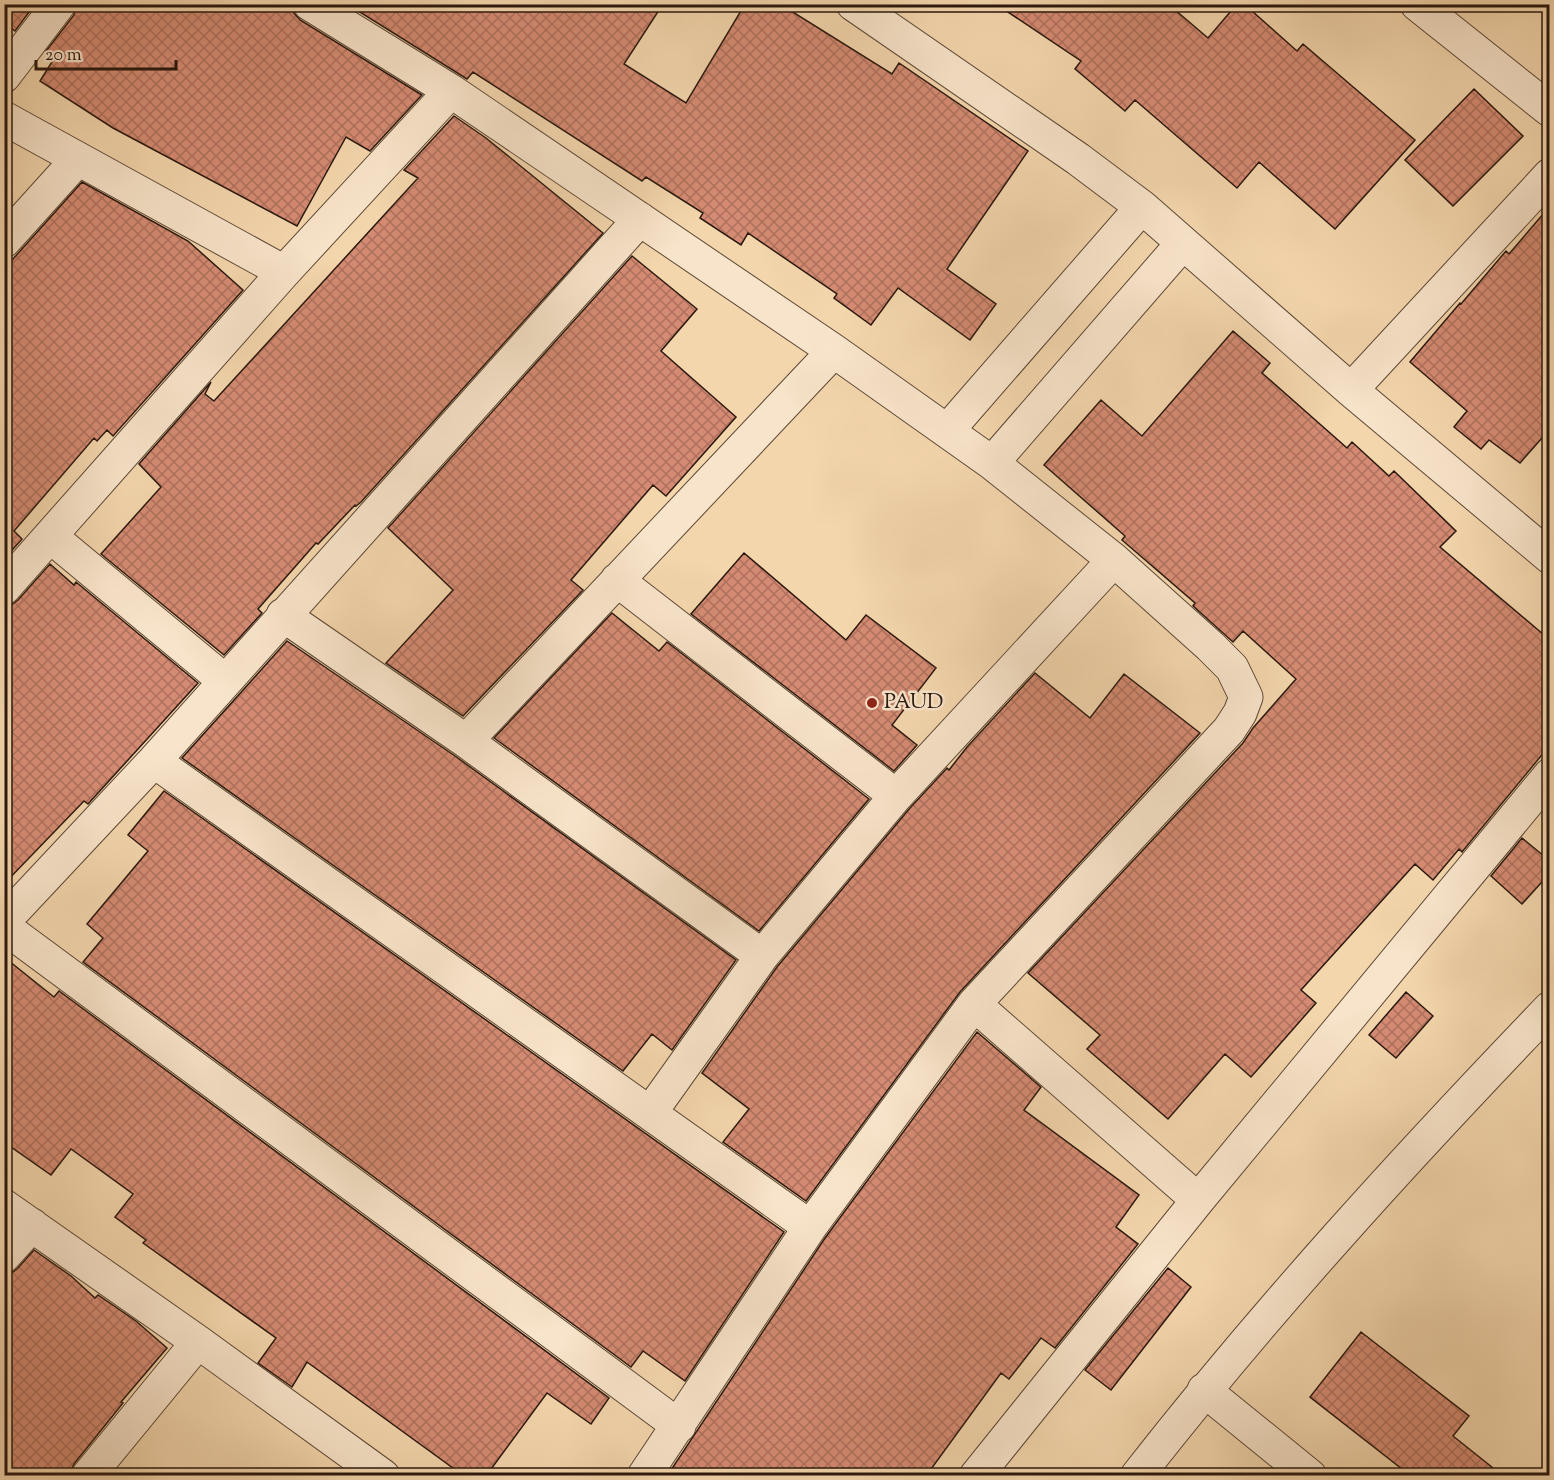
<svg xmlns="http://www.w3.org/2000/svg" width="1554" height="1480" font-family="'Sorts Mill Goudy',serif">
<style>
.building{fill:url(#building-cross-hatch);stroke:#2a180e;stroke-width:1.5}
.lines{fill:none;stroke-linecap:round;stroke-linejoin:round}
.street-casing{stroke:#5c4836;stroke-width:35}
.street{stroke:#f8e4ca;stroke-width:33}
.poi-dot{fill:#8f2418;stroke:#f8e4ca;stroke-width:2}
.labels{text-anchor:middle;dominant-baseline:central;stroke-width:5;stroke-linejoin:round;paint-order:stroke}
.poi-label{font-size:21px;fill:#2a180e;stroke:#f8e4ca;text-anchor:start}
</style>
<defs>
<pattern id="building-cross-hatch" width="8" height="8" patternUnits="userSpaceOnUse" patternTransform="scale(1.5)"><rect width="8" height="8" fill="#d58b73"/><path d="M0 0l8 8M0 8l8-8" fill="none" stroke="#ad715d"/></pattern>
</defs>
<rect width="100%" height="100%" fill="#f4d6ad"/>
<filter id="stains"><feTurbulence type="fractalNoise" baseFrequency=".00333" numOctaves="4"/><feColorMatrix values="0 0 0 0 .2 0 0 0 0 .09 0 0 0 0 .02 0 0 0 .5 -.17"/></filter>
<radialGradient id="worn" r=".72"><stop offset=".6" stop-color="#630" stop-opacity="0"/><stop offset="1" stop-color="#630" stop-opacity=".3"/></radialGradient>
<!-- building -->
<path class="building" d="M 4,4 L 35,4 L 15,31 L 4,23 Z
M 77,4 L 291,4 L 294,13 L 300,20 L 422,95 L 370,151 L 346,137 L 297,226 L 113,128 L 40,81 L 55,57 L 46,51 L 74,15 Z
M 347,4 L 663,4 L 624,64 L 686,103 L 745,4 L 780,4 L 892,74 L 899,63 L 1028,151 L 947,269 L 996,304 L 970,340 L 898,288 L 871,325 L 834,298 L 837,294 L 748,233 L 741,245 L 700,218 L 703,213 L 646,177 L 642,181 L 473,72 L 467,79 Z
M 996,4 L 1168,4 L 1208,38 L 1237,4 L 1244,4 L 1297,51 L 1303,44 L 1415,140 L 1335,229 L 1259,162 L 1237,188 L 1135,100 L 1125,111 L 1075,69 L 1081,61 Z
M 1474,89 L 1523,136 L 1453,206 L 1405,160 Z
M 454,116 L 486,138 L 603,233 L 361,502 L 356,506 L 355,505 L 318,544 L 316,543 L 258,609 L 262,613 L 224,655 L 101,554 L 161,487 L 139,464 L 211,382 L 205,394 L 214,401 L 418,178 L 404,170 Z
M 82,182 L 188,241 L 243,290 L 113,436 L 107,430 L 97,441 L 94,438 L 14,531 L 22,539 L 4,559 L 4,269 Z
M 1550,206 L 1550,429 L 1520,463 L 1489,440 L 1481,449 L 1454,427 L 1467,411 L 1410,362 L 1460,303 L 1461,304 L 1506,251 L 1509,254 Z
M 632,256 L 697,309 L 661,351 L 736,417 L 666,496 L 653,485 L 571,580 L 583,590 L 463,716 L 386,663 L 453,590 L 388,528 Z
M 1233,331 L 1270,363 L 1262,373 L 1347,448 L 1352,442 L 1389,476 L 1394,471 L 1456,531 L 1440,547 L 1550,640 L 1550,745 L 1462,852 L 1459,849 L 1433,880 L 1415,864 L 1301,990 L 1316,1003 L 1251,1077 L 1225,1054 L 1168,1119 L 1087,1049 L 1100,1035 L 1028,973 L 1243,743 L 1253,728 L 1296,679 L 1243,631 L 1233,642 L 1193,606 L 1195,603 L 1122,540 L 1125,536 L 1044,465 L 1101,400 L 1142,436 Z
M 744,553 L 846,640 L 866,615 L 936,668 L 892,725 L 917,745 L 894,771 L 691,614 Z
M 50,564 L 74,585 L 76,582 L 198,683 L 88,804 L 84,801 L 4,884 L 4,606 L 10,606 L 18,600 Z
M 612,613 L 659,651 L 667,642 L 869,799 L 759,931 L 494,738 Z
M 287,641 L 455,756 L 736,960 L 672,1050 L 652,1034 L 623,1071 L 182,758 Z
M 1035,673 L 1090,718 L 1124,674 L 1200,733 L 960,992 L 806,1201 L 723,1142 L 749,1109 L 702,1073 L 777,967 L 910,808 L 947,768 L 949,770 L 967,747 Z
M 164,791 L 784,1232 L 685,1381 L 643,1351 L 631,1367 L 83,962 L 103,938 L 87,924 L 148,851 L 128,835 Z
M 1522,838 L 1550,861 L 1550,873 L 1522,904 L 1491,876 Z
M 4,957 L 54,997 L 59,991 L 609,1398 L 591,1424 L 547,1393 L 486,1476 L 464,1476 L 307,1362 L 292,1387 L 258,1363 L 276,1338 L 143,1243 L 146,1240 L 115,1217 L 133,1194 L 71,1149 L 51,1175 L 4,1142 Z
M 1406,992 L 1433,1016 L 1396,1058 L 1369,1035 Z
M 977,1032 L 1041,1087 L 1024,1110 L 1139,1195 L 1116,1227 L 1138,1244 L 1055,1348 L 1041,1338 L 1009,1379 L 1001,1373 L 926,1476 L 667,1476 L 825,1238 Z
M 34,1250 L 71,1276 L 95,1298 L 98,1295 L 136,1321 L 167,1348 L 121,1402 L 123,1403 L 74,1464 L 69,1476 L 4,1476 L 4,1274 L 10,1274 L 17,1269 Z
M 1168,1268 L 1191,1287 L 1111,1390 L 1085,1370 Z
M 1361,1332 L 1469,1416 L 1453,1436 L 1503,1476 L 1411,1476 L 1310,1397 Z"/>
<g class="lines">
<defs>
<path id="street" d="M 310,4 L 451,91 L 834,351 L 992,463 L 1114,560 L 1210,646 L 1232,668 L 1246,697 L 1240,713 L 1229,730 L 974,1004 L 810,1227 L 644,1476
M 853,4 L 1078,159 L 1142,207 L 1351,390 L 1550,557
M 1417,4 L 1550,110
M 4,76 L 59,4
M 4,118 L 284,272
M 4,241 L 78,159
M 1351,390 L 1550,175
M 947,431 L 1142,207
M 992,463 L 1183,243
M 50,536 L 225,681
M 617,580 L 896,796
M 4,588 L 284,272 L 451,91
M 283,615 L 466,741 L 762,956
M 466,741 L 834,351
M 154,761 L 810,1227
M 4,921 L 154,761 L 640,219
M 4,927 L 679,1426
M 974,1004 L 1198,1200
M 650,1113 L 762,956 L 896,796 L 1114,560
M 4,1206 L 198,1342 L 383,1476
M 4,1256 L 32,1225
M 1204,1390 L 1310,1476
M 88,1476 L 198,1342
M 976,1476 L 1198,1200 L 1550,775
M 1137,1476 C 1265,1312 1406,1158 1550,1008"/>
</defs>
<!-- street casing -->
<use href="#street" class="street-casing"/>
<!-- street -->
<use href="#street" class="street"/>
</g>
<!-- markers -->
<circle class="poi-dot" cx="872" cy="703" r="6"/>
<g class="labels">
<!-- poi labels -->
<g class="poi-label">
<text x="884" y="703">PAUD</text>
</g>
</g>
<!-- margin -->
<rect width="1554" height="1480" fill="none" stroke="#f4d6ad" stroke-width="24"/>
<rect x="6" y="6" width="1542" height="1468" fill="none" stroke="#2a180e" stroke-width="3"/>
<rect x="12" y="12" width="1530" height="1456" fill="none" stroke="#2a180e" stroke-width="1.5"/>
<!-- scale -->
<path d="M36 60v9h140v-9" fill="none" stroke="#2a180e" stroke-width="3"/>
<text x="45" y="60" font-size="18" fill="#2a180e" stroke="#f8e4ca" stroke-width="4.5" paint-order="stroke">20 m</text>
<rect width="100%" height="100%" filter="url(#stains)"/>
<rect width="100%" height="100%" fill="url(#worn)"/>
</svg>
